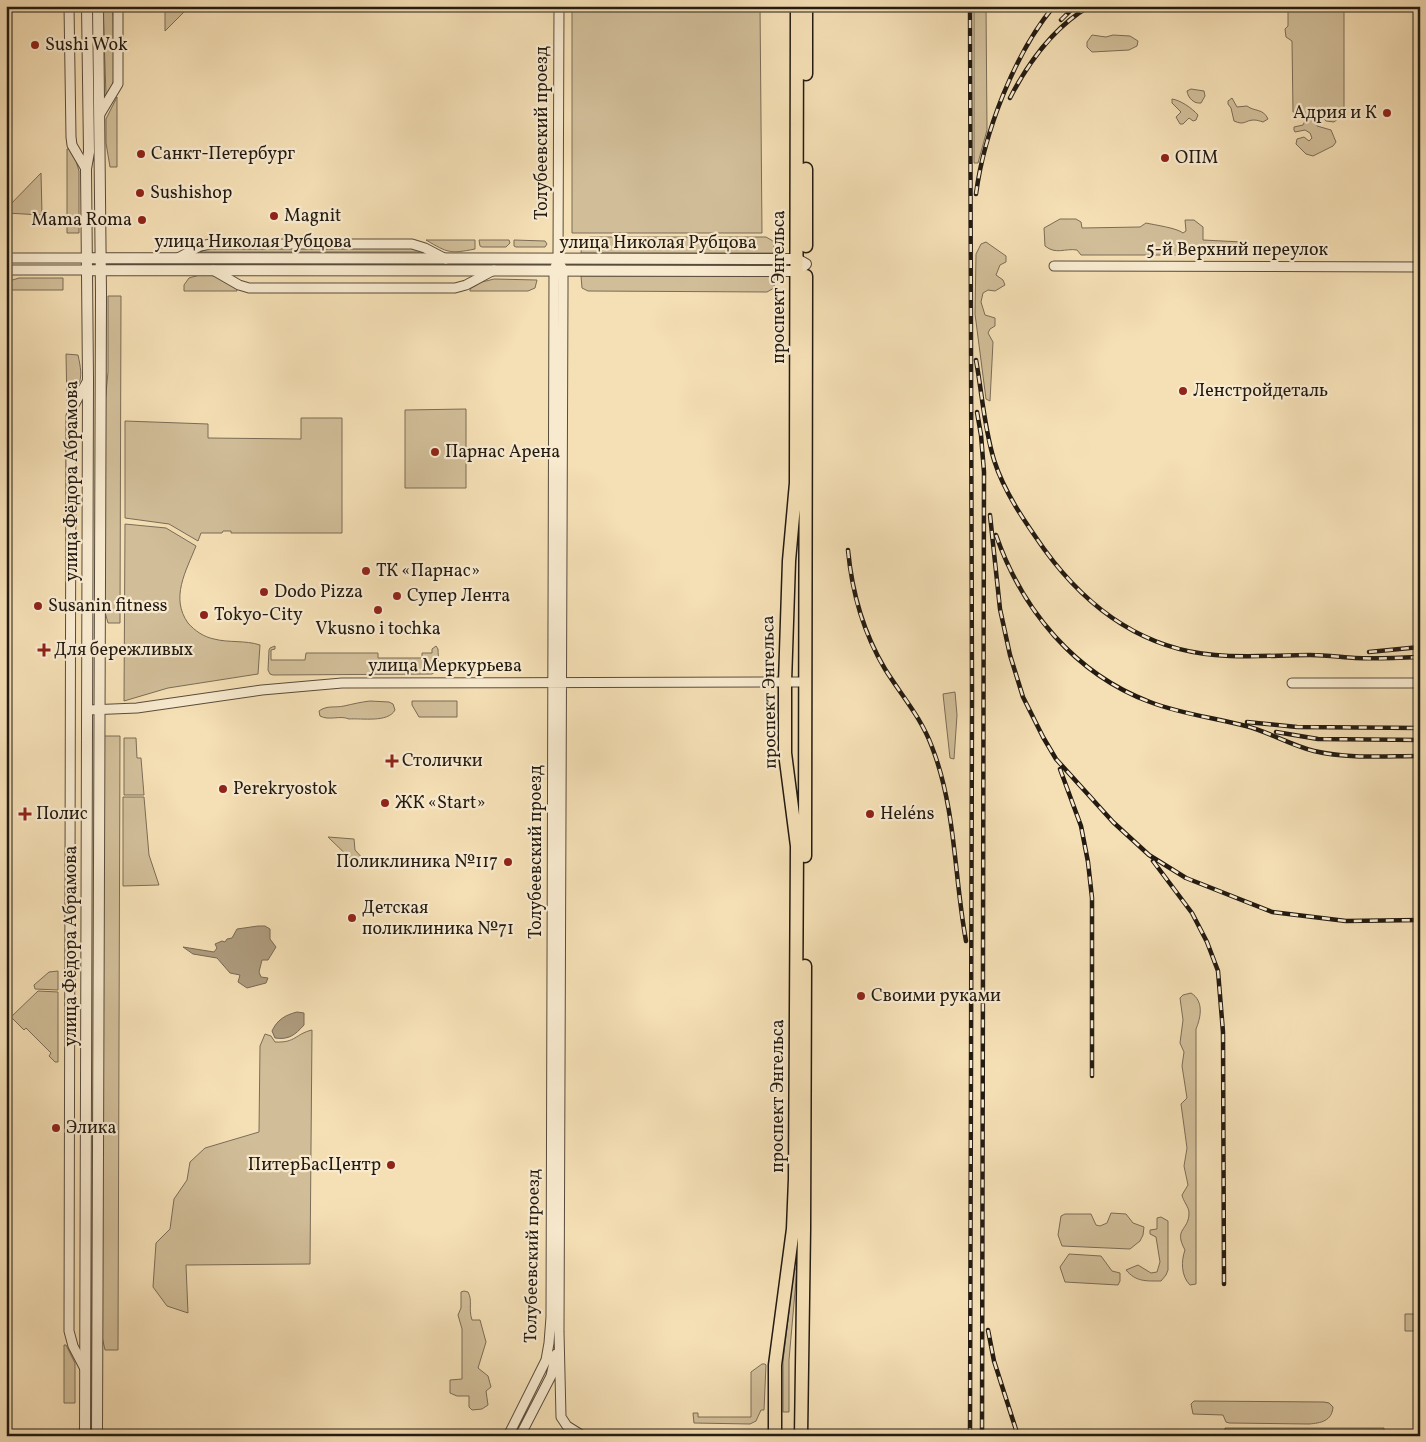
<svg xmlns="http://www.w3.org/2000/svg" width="1426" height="1442" viewBox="0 0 1426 1442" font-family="Vollkorn,serif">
<rect width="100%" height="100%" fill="#f5dfb5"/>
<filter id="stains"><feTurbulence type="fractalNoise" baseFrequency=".004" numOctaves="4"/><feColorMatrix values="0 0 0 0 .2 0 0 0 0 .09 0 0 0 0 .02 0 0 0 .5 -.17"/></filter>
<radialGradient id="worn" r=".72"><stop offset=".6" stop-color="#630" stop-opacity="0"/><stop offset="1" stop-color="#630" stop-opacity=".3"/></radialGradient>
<!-- green -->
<path fill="#d1be99" stroke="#7a6c56" d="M103 6H112L113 16 114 79 112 86 106 96Z
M165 6H190L165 31Z
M572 6H760L762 233H572Z
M974 6H986L987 130 978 163H974Z
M1288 6H1344V114L1334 122 1326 121 1321 115 1316 116 1317 126 1331 130 1336 142 1333 146 1313 156 1306 154 1296 144 1297 139 1304 137 1309 141 1312 138 1310 133 1305 130 1295 132 1294 130V127L1303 125 1305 121 1303 115 1293 112 1292 41 1286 37 1285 29 1288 26Z
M1092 35 1106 37 1113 35 1130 36 1138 41 1137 46 1129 50 1092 52 1087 47V42Z
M1191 89 1204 91 1205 96 1201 103C1194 104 1188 98 1187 91Z
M117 97V167H110L106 143V119Z
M1232 98 1237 107 1247 106C1255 112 1263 108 1268 119L1263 122C1260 121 1257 120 1254 120 1245 120 1245 126 1234 121L1231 108 1228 104V101Z
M1172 99C1180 100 1192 108 1198 115L1196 120 1193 121 1189 118 1183 124H1180L1176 117 1181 112 1172 103Z
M67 149H69L76 161 79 171V233H67Z
M41 173 42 215 6 213V209Z
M1060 219H1076L1081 222 1082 228 1140 227 1146 223C1155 225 1177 228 1183 233L1186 231 1185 220H1194L1203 227V240L1242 242 1246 246 1247 253 1244 256 1240 253 1236 256 1232 254V250H1226L1223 254 1219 253 1217 247H1212L1199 255H1081L1077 250C1065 248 1056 255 1045 246L1044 228Z
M590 237H766L773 241 775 253H581L582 241Z
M157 240 197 241 184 248H157Z
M426 240H475V249C450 254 448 253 426 240Z
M479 240H509L510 243 506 247H482L480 246Z
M514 240 545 241 547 244 545 247H516L514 246Z
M986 242 1006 256V262L1000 265 996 275 1003 280 1005 285 995 291 988 290 983 293 981 302 985 315 995 318V326L990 329 988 333 993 342 990 401 986 399 975 314 976 254 981 244Z
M210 248H414L424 252H200Z
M203 274 215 276 237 289V291H184V285L189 278Z
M581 276H775L774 288 767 292 588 291 582 288Z
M19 278H63V290H6V282Z
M494 279 537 280 535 288 528 291H470V289L482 282Z
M108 296H121L120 623H108L103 605 104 414 108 372Z
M66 354 78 355C84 382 80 383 67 406Z
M466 409V488H405V410Z
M301 418H342V533H231V531H223L222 533H201L198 541 169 524 125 518V421L208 424V438L301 439Z
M125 524 166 528 196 546C186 571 170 598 188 623 195 631 204 637 214 639 229 643 245 640 260 645L258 674 168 688 124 701Z
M275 646V649L271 650V660H305L306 653H378V658H422V653H432V649L436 646 438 649C438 658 441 670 432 674L273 675 270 674 268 670 269 650 270 648Z
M955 692 957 715 954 759 950 758 943 694Z
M370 701 389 702 393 704 395 710C388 723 362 718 349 719 340 715 329 721 320 716L319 711C327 705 335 708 344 706 353 704 361 702 370 701Z
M412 701H457V717H419L412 705Z
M103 736H120L118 1350H105L101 1332Z
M124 738H136L137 758H141L144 795H124Z
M123 797H144L149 855 159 885 123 886Z
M328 837 354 839 355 850 365 861 360 868Z
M58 971V990L35 989 34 985 49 972Z
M38 991 58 992V1062H55L49 1056 51 1053 26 1028 24 1030 11 1017Z
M1191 993C1204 1001 1201 1017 1196 1029V1284L1190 1285C1181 1276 1181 1261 1185 1250 1173 1228 1189 1231 1189 1213 1189 1207 1183 1201 1182 1195L1188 1185 1184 1166 1187 1148 1181 1104 1187 1098 1182 1066 1184 1052 1180 1043 1183 1020 1180 998 1183 995Z
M312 1030 310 1264 186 1265 188 1313 167 1306 153 1287 156 1243 170 1229 174 1199 187 1180 190 1162 205 1148 259 1132 260 1046 265 1034 271 1036 275 1042C296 1043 295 1034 312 1030Z
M1111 1213 1126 1214 1133 1223 1144 1227 1143 1235 1140 1241 1130 1249 1062 1246 1058 1235 1061 1216 1065 1214H1091L1096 1225 1100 1226 1107 1223Z
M1161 1217 1168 1221V1270L1166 1275 1161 1281C1146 1281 1136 1282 1126 1270L1138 1265 1151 1273 1157 1272 1160 1262 1156 1237 1150 1234V1230L1157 1229V1218Z
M1069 1254 1101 1256 1112 1271 1120 1273V1281L1118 1285 1065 1282 1060 1267Z
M794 1269H797L789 1360V1412H783V1361Z
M464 1291 468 1292C473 1301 468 1308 472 1320H480L486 1342 478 1368 488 1376 491 1387 486 1391 488 1405 482 1409 472 1410 469 1407V1396H457L450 1393V1380L462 1379V1329L458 1315 461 1308V1292Z
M1405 1314H1420V1331H1405Z
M64 1345H66L75 1363V1403H64Z
M762 1364H765L766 1365 764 1410H761L756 1421 750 1424 694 1423 693 1413H698V1417H751V1372Z
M1194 1401 1324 1402 1329 1403 1333 1407C1332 1421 1321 1423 1309 1424L1229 1423 1226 1422 1223 1415 1193 1414 1191 1404Z
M1225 1428H1384V1436H1225Z"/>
<!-- water -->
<path fill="#ae9c7e" stroke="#766853" d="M258 926H265L270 929V939L276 947 268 960H262L259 972 261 977 268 978 266 983 247 988 238 982 240 975 230 973 217 958 193 954 183 947 214 952 217 948 215 944 222 941 225 942 227 939 232 938 237 929Z
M297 1012 304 1013V1025C295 1035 289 1040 275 1038L272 1031C277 1020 285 1015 297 1012Z"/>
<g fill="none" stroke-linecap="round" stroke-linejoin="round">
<!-- minor casing -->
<g stroke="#584c3b" stroke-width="11">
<path id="minor" d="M69 6 71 137 72 145 86 169
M100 114 118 84V6
M6 258H86
M178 258 200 246 211 244H412L425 248 446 259
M560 264 563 270V289L559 1332 561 1417 567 1426 583 1436
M1054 266 1420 267
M6 270H86
M213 270 239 285 249 288H455L466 285 494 270
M1292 683H1420
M88 710 137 708 262 690 342 683 805 682
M85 1369 73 1346 69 1331 71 416 74 405 88 380
M508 1436 546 1360 549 1343 551 1317 554 270 558 259 559 6
M520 1436 551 1376 556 1354"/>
</g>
<!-- tertiary casing -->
<g stroke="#584c3b" stroke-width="12">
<path id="tertiary" d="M86 270 797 271 806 264 797 259 86 258
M85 1436 88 379 86 169 89 152 87 6
M97 1436 101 293 98 6"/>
</g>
<!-- primary casing -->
<g stroke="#231b12" stroke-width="15">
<path id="primary" d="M806 74V6
M806 246V169
M805 856 806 276
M775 1436V1365L793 1229 795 1179 797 846 785 753V682L789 561 796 483 797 6
M801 1436 804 1229 805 966"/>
</g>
<!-- minor -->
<use href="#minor" stroke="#f8eacf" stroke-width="9"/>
<!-- tertiary -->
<use href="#tertiary" stroke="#f8eacf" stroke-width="10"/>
<!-- primary -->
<use href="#primary" stroke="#f5dfb5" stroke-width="12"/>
<!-- rail casing -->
<g stroke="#231b12" stroke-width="4.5">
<path id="rail" d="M1061 20 1075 6
M1010 98C1028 63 1055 26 1090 6
M976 194C984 133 1014 54 1054 6
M976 360C982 393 984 427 994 460 1004 492 1025 522 1044 549 1086 607 1142 649 1215 655 1247 658 1278 655 1310 655 1325 655 1340 657 1355 658 1377 659 1398 658 1420 657
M977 412 981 435 984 472 982 1436
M990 515 1000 609 1010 655 1023 697 1043 737 1056 759 1113 822 1149 855 1186 878 1272 912 1346 921 1420 920
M996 535C1022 610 1075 674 1150 702 1181 714 1215 718 1246 726 1269 732 1290 745 1314 751 1348 759 1385 756 1420 756
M848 550C852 593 863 632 885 669 901 695 921 717 932 747 956 809 954 876 966 941
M1369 652 1420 647
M1247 722 1297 727 1420 728
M1276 732 1318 739 1420 740
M1060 769 1081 826 1088 862 1092 898V1076
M1153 861 1192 913 1207 942 1218 971 1223 1032 1224 1284
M988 1330 994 1361 1018 1436
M970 1436 972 696 970 6"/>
</g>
<!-- rail -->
<use href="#rail" stroke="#f8eacf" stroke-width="2.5" stroke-dasharray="8" stroke-linecap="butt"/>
</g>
<!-- markers -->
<g fill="#8f2418" stroke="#f8eacf" stroke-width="2">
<circle cx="35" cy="45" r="5"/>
<circle cx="1387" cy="113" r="5"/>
<circle cx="141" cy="154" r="5"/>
<circle cx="1165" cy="158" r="5"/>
<circle cx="140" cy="193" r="5"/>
<circle cx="274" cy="216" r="5"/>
<circle cx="142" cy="220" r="5"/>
<circle cx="1183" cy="391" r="5"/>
<circle cx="435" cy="452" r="5"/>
<circle cx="366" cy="571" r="5"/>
<circle cx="264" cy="592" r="5"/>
<circle cx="397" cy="596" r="5"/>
<circle cx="38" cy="606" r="5"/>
<circle cx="378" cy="610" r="5"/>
<circle cx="204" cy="615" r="5"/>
<path d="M41.5 642.5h5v5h5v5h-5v5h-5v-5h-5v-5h5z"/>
<path d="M389.5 753.5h5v5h5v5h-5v5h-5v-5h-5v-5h5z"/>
<circle cx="223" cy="789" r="5"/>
<circle cx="385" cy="803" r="5"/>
<path d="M22.5 806.5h5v5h5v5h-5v5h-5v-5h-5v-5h5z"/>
<circle cx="870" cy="814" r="5"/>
<circle cx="508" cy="862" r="5"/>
<circle cx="352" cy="918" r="5"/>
<circle cx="861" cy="996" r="5"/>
<circle cx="56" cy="1128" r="5"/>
<circle cx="391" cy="1165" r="5"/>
</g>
<g text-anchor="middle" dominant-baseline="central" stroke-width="4.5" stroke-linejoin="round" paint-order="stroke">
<!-- poi labels -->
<g font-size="18" fill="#231b12" stroke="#f8eacf" text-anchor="start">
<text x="45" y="45">Sushi Wok</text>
<text x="1377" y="113" text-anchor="end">Адрия и К</text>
<text x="151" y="154">Санкт-Петербург</text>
<text x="1175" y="158">ОПМ</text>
<text x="150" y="193">Sushishop</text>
<text x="284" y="216">Magnit</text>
<text x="132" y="220" text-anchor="end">Mama Roma</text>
<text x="1193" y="391">Ленстройдеталь</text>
<text x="445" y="452">Парнас Арена</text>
<text x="376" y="571">ТК «Парнас»</text>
<text x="274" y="592">Dodo Pizza</text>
<text x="407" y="596">Супер Лента</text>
<text x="48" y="606">Susanin fitness</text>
<text x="214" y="615">Tokyo-City</text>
<text x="378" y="629" text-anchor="middle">Vkusno i tochka</text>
<text x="54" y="650">Для бережливых</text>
<text x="402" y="761">Столички</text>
<text x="233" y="789">Perekryostok</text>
<text x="395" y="803">ЖК «Start»</text>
<text x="36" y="814">Полис</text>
<text x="880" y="814">Heléns</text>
<text x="498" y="862" text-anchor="end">Поликлиника №117</text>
<text x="362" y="908">Детская<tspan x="362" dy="21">поликлиника №71</tspan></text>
<text x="871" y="996">Своими руками</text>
<text x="66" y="1128">Элика</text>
<text x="381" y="1165" text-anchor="end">ПитерБасЦентр</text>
</g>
<!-- street labels -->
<g font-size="18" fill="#231b12" stroke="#f8eacf">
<text transform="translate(542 133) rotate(-90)">Толубеевский проезд</text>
<text x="253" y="242">улица Николая Рубцова</text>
<text x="658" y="243">улица Николая Рубцова</text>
<text x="1237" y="250">5-й Верхний переулок</text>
<text transform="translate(779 287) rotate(-90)">проспект Энгельса</text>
<text transform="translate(72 481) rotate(-90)">улица Фёдора Абрамова</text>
<text x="445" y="666">улица Меркурьева</text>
<text transform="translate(770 692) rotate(-91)">проспект Энгельса</text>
<text transform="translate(536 852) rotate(-90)">Толубеевский проезд</text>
<text transform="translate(71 946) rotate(-90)">улица Фёдора Абрамова</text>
<text transform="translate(778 1096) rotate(-90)">проспект Энгельса</text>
<text transform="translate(533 1256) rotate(-89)">Толубеевский проезд</text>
</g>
</g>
<!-- margin -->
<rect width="1426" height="1442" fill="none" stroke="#f5dfb5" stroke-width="25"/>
<rect x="8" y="8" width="1411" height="1427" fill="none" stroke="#231b12" stroke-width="2.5"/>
<rect x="12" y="12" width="1401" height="1417" fill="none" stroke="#231b12"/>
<rect width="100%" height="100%" filter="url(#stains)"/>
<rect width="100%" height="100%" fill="url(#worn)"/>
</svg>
